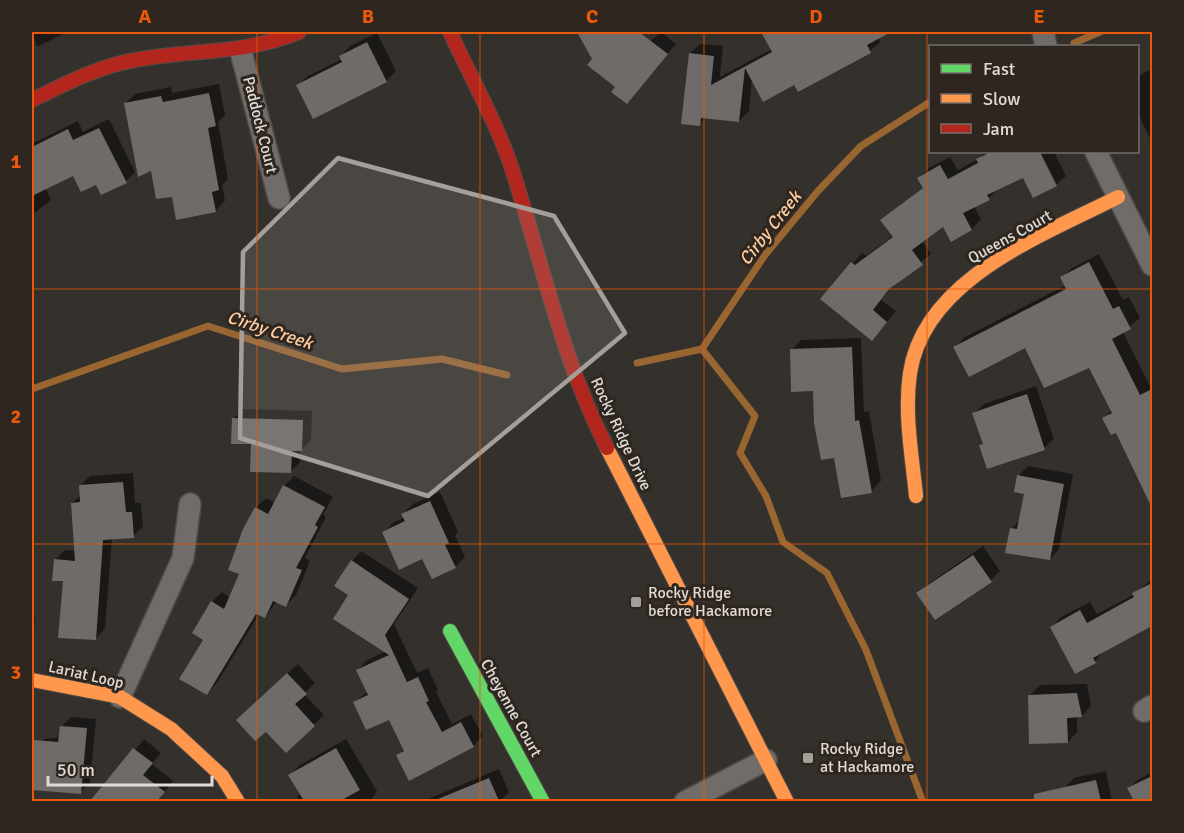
<svg xmlns="http://www.w3.org/2000/svg" width="1184" height="833" viewBox="0 0 1184 833" font-family="Signika,sans-serif">
<rect width="100%" height="100%" fill="#34302c"/>
<!-- shadow -->
<path fill="#0007" d="M32 32H67L37 47Z
M579 32H634L643 48 661 32 676 44 627 102 594 60Z
M765 32H888L878 37 880 42 870 51 795 83 752 78 749 111 739 121 706 117 699 124 690 53 700 44 723 46 720 77 772 49 763 33Z
M377 33 396 71 386 81 298 85 308 76 342 59 341 56 350 46Z
M1152 69V143L1138 113V76Z
M219 84 225 115 218 122 228 179 222 185 225 201 215 211 174 195 152 168 125 104 135 94 171 87 172 93Z
M109 119 135 172 126 181 97 183 74 174 45 188 51 200 32 215V144L78 121 83 132Z
M985 152H1054L1066 176 1056 185 1023 176 999 188 989 198 974 206 981 219 972 229 952 240 944 225 922 241 931 254 893 285 881 300 896 311 881 329 822 299 862 253 866 256 893 236 882 220 924 187 919 178 929 168 950 157 958 170 978 159Z
M1099 254 1123 300 1129 297 1140 318 1123 332 1150 386 1152 385V498L1117 431 1104 418 1112 410 1090 366 1026 346 955 347 965 337 1066 285 1062 278 1072 268Z
M861 338 864 412 869 411 881 481 871 491 835 456 814 389 791 350 801 340Z
M1036 386 1054 439 1044 448 981 445 984 442 974 413 984 404Z
M243 409 312 411 311 440 301 450 300 462 290 472 253 443 234 418Z
M1028 466 1073 474 1059 549 1050 559 1011 529 1021 519 1026 492 1018 476Z
M133 473 135 503H141L143 527 133 536 112 538 105 629 95 639 55 560 65 550 76 551 72 503 81 495 80 486 90 476Z
M294 476 333 497 323 515 326 517 305 558 310 561 296 595 286 605 277 601 265 617 259 614 217 683 207 693 205 639 212 602 222 592 231 598 241 574 230 569 256 507 266 498 276 503 284 486Z
M440 492 458 532 455 535 465 557 455 567 423 557 384 532 394 522 405 517 403 514 413 504Z
M983 546 1000 571 991 580 918 593 928 584Z
M361 551 418 588 394 624 417 673 428 668 438 690 436 692 452 724 471 714 483 736 473 746 398 755 405 748 389 718 355 702 368 691 358 670 367 660 387 651 350 595 352 561Z
M1152 579V629L1151 625 1104 650 1095 662 1052 627 1061 617 1090 602 1097 614 1133 595Z
M32 600 35 624 32 628Z
M298 664 315 683 304 694 324 715 286 751 248 710Z
M1087 684 1091 706 1082 716H1077V732L1068 742 1030 695 1040 685Z
M71 717 96 719 90 783 80 792 32 788 34 748 44 739 56 738 61 734V727Z
M144 739 161 753 152 764 173 781 157 802H105L97 795Z
M346 739 377 791 370 802H300L297 797 301 794 290 775 300 765Z
M499 769 509 792 499 802H421Z
M1106 771 1112 802H1067L1064 788 1074 778Z
M1152 772V802H1136L1129 788 1139 779Z"/>
<g fill="none" stroke-linecap="round" stroke-linejoin="round">
<!-- stream -->
<path stroke="#996531" stroke-width="7" d="M1074 43 1100 32
M702 349 755 416 740 453 766 496 783 542 827 573 866 650 923 802
M637 363 702 349 765 255 818 191 861 146 930 102
M32 389 208 326 342 369 442 359 507 375"/>
</g>
<!-- building -->
<path fill="#6f6b68" d="M577 32H639L668 54 627 104 611 92 615 87 587 65 592 59Z
M761 32H891L867 45 871 53 798 92 794 85 763 102 745 68 739 122 701 118 700 126 681 124 689 53 714 56 711 85 772 52Z
M367 42 387 82 313 119 296 85 342 62 339 56Z
M209 93 216 126 208 128 219 190 212 192 216 212 176 220 172 197 156 199 151 171 138 177 124 103 161 96 163 102Z
M99 128 127 183 101 195 96 185 81 192 73 176 32 196V147L68 129 73 140Z
M991 152H1040L1057 186 1033 198 1023 178 987 195 990 200 963 213 972 230 951 242 943 227 912 250 923 265 889 289 873 310 887 322 872 341 820 299 851 262 855 265 893 237 880 220 923 188 917 178 940 165 948 179 978 163 976 159Z
M1089 262 1113 309 1119 306 1131 329 1112 339 1140 395 1152 389V508L1116 433 1111 435 1102 418 1112 413 1089 368 1044 388 1025 348 969 377 953 347 1066 289 1060 277Z
M852 347 855 421 859 420 872 493 841 498 834 458 821 460 814 423 813 391 791 392 790 349Z
M1027 394 1045 450 987 469 979 445 983 444 972 413Z
M232 418 303 420 302 451H292L291 473 250 472 251 444H231Z
M1017 475 1064 484 1050 560 1005 553 1010 528 1017 529 1024 494 1014 492Z
M123 482 126 512H132L134 538 103 540 96 640 58 638 63 581H52L54 559 75 561 71 503 80 502 79 485Z
M283 485 325 507 315 525 318 527 296 568 302 570 286 607 273 601 265 618 256 614 207 695 179 679 203 640 192 633 211 601 224 609 239 574 228 570 243 529 255 507 268 514Z
M430 501 449 543 445 545 456 568 432 579 422 559 399 570 382 532 405 521 401 514Z
M973 555 992 582 935 620 916 593Z
M351 560 409 599 385 635 407 682 418 677 429 701 426 702 442 732 461 722 474 747 409 781 396 755 404 751 389 720 366 730 353 702 368 695 356 670 389 655 333 619 348 595 334 586Z
M1152 583V632L1150 627 1093 658 1096 663 1075 674 1050 627 1080 610 1087 623 1134 597 1132 593Z
M287 673 307 694 295 704 315 726 286 753 266 732 255 741 236 720Z
M1077 693 1082 717 1067 718 1068 743 1029 744 1028 695Z
M60 726 87 728 81 794 32 790 34 740 58 742Z
M133 748 153 763 143 775 165 792 157 801H90Z
M336 748 360 790 340 801H304L288 775Z
M1152 776V801H1134L1127 788Z
M489 778 499 801H433Z
M1096 780 1101 801H1034V794Z"/>
<g fill="none" stroke-linecap="round" stroke-linejoin="round">
<!-- street casing -->
<g stroke="#4f4b48" stroke-width="24">
<path id="street" d="M1043 32 1046 46
M241 52 279 198
M1096 152 1152 265
M120 697 183 558 190 504
M1144 711 1152 706
M685 802 766 760"/>
</g>
<!-- fast casing -->
<g stroke="#4f4b48" stroke-width="16">
<path id="fast" d="M450 631 543 802"/>
</g>
<!-- slow casing -->
<g stroke="#4f4b48" stroke-width="16">
<path id="slow" d="M607 448 787 802
M916 496C912 455 904 414 910 373 924 279 1043 235 1118 197
M32 680 120 697 171 729 222 776 238 802"/>
</g>
<!-- jam casing -->
<g stroke="#4f4b48" stroke-width="16">
<path id="jam" d="M450 32C470 76 497 123 512 169 542 262 562 360 607 448
M32 100C65 84 99 66 135 60 193 49 243 55 299 32"/>
</g>
<!-- street -->
<use href="#street" stroke="#706c69" stroke-width="21"/>
<!-- fast -->
<use href="#fast" stroke="#63d668" stroke-width="14"/>
<!-- slow -->
<use href="#slow" stroke="#ff974d" stroke-width="14"/>
<!-- jam -->
<use href="#jam" stroke="#b3261e" stroke-width="14"/>
</g>
<!-- marked area -->
<path fill="#a49f9a" fill-opacity="0.2" stroke="#a49f9a" stroke-width="4.5" stroke-linejoin="round" d="M338 158 554 216 625 333 428 496 240 438 243 252Z"/>
<!-- grid -->
<path fill="none" stroke="#e8590c" stroke-width="1.5" stroke-opacity="0.55" d="M257 32V802M480 32V802M704 32V802M927 32V802M32 289H1152M32 544H1152"/>
<!-- markers -->
<g fill="#a49f9a" stroke="#2e261f" stroke-width="2">
<rect x="630" y="596" width="12" height="12" rx="3"/>
<rect x="802" y="752" width="12" height="12" rx="3"/>
</g>
<g text-anchor="middle" dominant-baseline="central" stroke-width="6" stroke-linejoin="round" paint-order="stroke">
<!-- street labels -->
<g font-size="16" fill="#e0dbd6" stroke="#2e261f">
<text transform="translate(260 125) rotate(76)">Paddock Court</text>
<text transform="translate(1010 237) rotate(-29)">Queens Court</text>
<text transform="translate(621 434) rotate(65)">Rocky Ridge Drive</text>
<text transform="translate(86 675) rotate(13)">Lariat Loop</text>
<text transform="translate(511 708) rotate(61)">Cheyenne Court</text>
</g>
<!-- poi labels -->
<g font-size="16" fill="#e0dbd6" stroke="#2e261f" text-anchor="start">
<text x="648" y="593">Rocky Ridge<tspan x="648" dy="18">before Hackamore</tspan></text>
<text x="820" y="749">Rocky Ridge<tspan x="820" dy="18">at Hackamore</tspan></text>
</g>
<!-- water labels -->
<g font-size="18" font-style="italic" fill="#fdcca0" stroke="#2e261f">
<text transform="translate(770 228) rotate(-52)">Cirby Creek</text>
<text transform="translate(270 330) rotate(18)">Cirby Creek</text>
</g>
</g>
<!-- border -->
<rect width="1184" height="833" fill="none" stroke="#2e261f" stroke-width="66"/>
<!-- legend -->
<rect x="929" y="45" width="210" height="108" fill="#2e261f" stroke="#756e68" stroke-width="1.5"/>
<rect x="941" y="64" width="30" height="9" fill="#63d668" stroke="#756e68" stroke-width="1.5"/>
<text x="983" y="75" font-size="18" fill="#e0dbd6">Fast</text>
<rect x="941" y="94" width="30" height="9" fill="#ff974d" stroke="#756e68" stroke-width="1.5"/>
<text x="983" y="105" font-size="18" fill="#e0dbd6">Slow</text>
<rect x="941" y="124" width="30" height="9" fill="#b3261e" stroke="#756e68" stroke-width="1.5"/>
<text x="983" y="135" font-size="18" fill="#e0dbd6">Jam</text>
<!-- scale -->
<path d="M48 776v9h164v-9" fill="none" stroke="#e0dbd6" stroke-width="3"/>
<text x="57" y="776" font-size="18" fill="#e0dbd6" stroke="#2e261f" stroke-width="4.5" paint-order="stroke">50 m</text>
<rect x="33" y="33" width="1118" height="767" fill="none" stroke="#e8590c" stroke-width="2"/>
<g font-size="20" text-anchor="middle" font-weight="bold" fill="#e8590c">
<text x="145" y="23">A</text>
<text x="368" y="23">B</text>
<text x="592" y="23">C</text>
<text x="816" y="23">D</text>
<text x="1039" y="23">E</text>
<text x="16" y="168">1</text>
<text x="16" y="423">2</text>
<text x="16" y="679">3</text>
</g>
</svg>
